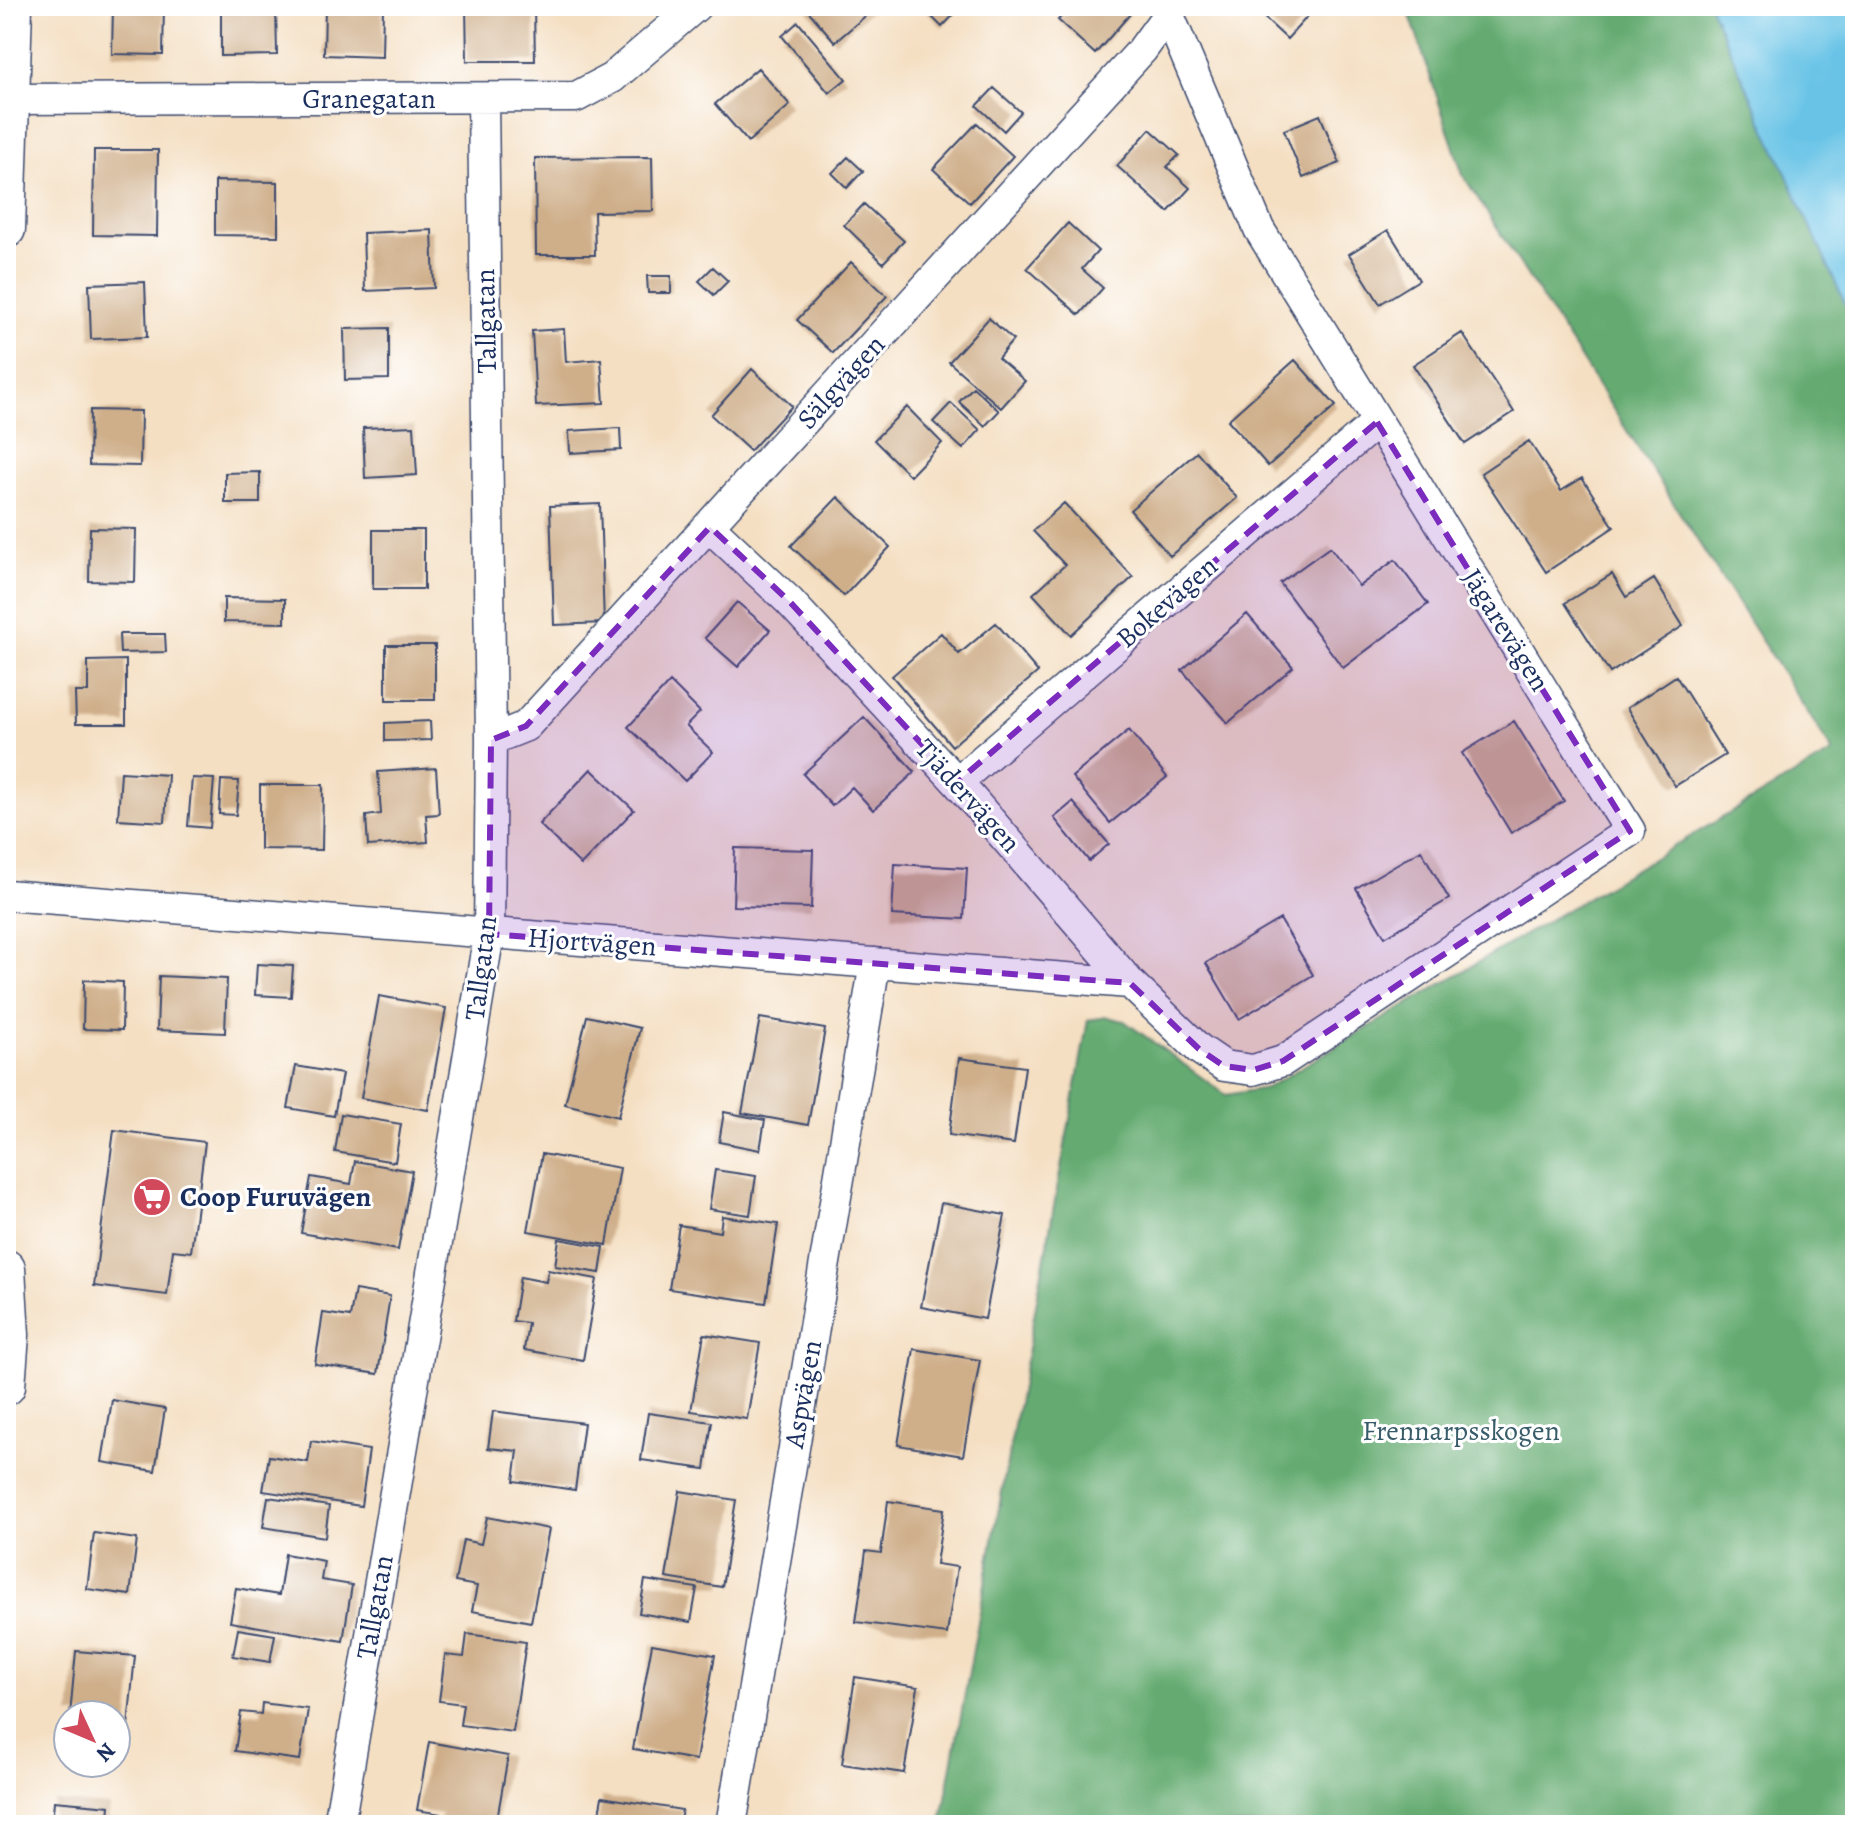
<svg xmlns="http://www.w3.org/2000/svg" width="1861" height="1831" viewBox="0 0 1861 1831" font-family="Alegreya,serif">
<rect width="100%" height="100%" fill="#fff"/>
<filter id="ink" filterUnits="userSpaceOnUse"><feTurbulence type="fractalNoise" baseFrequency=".0125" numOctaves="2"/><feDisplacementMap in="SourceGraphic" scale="16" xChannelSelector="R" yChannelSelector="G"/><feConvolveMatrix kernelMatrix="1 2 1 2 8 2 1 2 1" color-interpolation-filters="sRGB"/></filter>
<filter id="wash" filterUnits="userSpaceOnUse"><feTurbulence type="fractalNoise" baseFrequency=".006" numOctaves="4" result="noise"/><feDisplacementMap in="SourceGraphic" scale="32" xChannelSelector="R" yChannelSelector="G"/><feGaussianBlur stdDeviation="1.8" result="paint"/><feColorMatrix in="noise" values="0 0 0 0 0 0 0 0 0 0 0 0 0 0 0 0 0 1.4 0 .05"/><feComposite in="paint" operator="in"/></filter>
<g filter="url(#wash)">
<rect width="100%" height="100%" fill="#f4dfc2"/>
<!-- forest -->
<path fill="#65ab71" stroke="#406d68" stroke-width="2" d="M1407 6H1710L1855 324V1825H941L1088 1020 1107 1017 1124 1021 1226 1095 1266 1088 1833 752 1463 175Z"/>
<!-- water -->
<path fill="#68c3e6" stroke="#4279a2" stroke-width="2" d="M1710 6H1855V324L1852 319Z"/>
<g id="blocks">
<!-- building -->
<path fill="#cfaf8a" d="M113 6H164L163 55 112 54Z
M221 6H276L277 55 221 56Z
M325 6H383L382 57 324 55Z
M466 6H534L535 61H467Z
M804 6H877L835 42Z
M933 6H962L942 27 927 12Z
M1071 6H1123L1131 13 1095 54 1058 20Z
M1263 6H1317L1287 39 1258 12Z
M798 22 846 79 829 93 782 36Z
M758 68 790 105 748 142 715 104Z
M994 88 1021 112 1004 131 977 106Z
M1320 115 1340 163 1303 178 1284 130Z
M977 123 1013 156 970 203 933 169Z
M1150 129 1179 155 1167 167 1190 188 1168 212 1117 166Z
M94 150H158L157 236 93 235Z
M652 157 653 211 594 212 595 255H536L535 158Z
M848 157 863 171 847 188 832 173Z
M215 181 278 182V236L215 235Z
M864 204 904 241 883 263 844 225Z
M1068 223 1098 251 1082 269 1103 288 1079 315 1027 268Z
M432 230 434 288 365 291 363 233Z
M1388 230 1419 280 1380 304 1349 254Z
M851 262 887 296 833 353 797 320Z
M713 267 728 281 714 295 699 281Z
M647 276H671V293H648Z
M145 282 147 337 91 339 89 284Z
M989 318 1013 340 998 358 1025 381 1001 408 949 362Z
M389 328V379L345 380 344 329Z
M564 329 566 362 601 359 604 403 536 406 532 331Z
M1462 333 1514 412 1465 444 1413 365Z
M1295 360 1336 406 1268 466 1228 420Z
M752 369 792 406 750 451 711 415Z
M973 387 999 411 985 426 959 402Z
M951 403 980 430 963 449 933 422Z
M907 407 942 443 910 476 874 440Z
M90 410 141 411 140 466 89 465Z
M414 426 417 475 365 478 363 428Z
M620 428 621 450 570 453 569 431Z
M1529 441 1561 491 1582 478 1614 527 1546 572 1481 473Z
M1197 452 1237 498 1170 556 1130 510Z
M260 472V503H225V473Z
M838 497 890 547 844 596 791 546Z
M1064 503 1133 577 1071 635 1033 594 1065 565 1033 531Z
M600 504 604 623 554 625 550 506Z
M90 528 136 529 135 582 89 581Z
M373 530H424V589H373Z
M1330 547 1359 586 1395 560 1428 604 1343 668 1280 583Z
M1612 574 1626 597 1654 579 1683 626 1610 673 1565 603Z
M224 598 285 599V623L224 622Z
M737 602 770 630 738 667 705 638Z
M1247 614 1293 667 1228 723 1182 670Z
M996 623 1038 672 952 746 892 676 941 633 959 654Z
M119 634H165L166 652 120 653Z
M386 645H435V700H386Z
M126 660V724H76L75 692H88V661Z
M1676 676 1725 755 1675 786 1627 708Z
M670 682 700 712 686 726 713 752 685 781 628 727Z
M864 717 915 772 873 810 852 787 832 806 803 774Z
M430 721 431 740 385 741V723Z
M1514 721 1564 801 1511 833 1462 753Z
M1129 730 1167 777 1110 823 1072 777Z
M436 768 439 814 426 815 428 842 368 846 366 816 381 814 378 772Z
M591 769 634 810 581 865 539 824Z
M121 772 168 775 165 822 118 819Z
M192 778 214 779 210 828 188 826Z
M221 780 239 781 236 815 219 814Z
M260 785H323L322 850 260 849Z
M1073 802 1109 844 1089 861 1054 818Z
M735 848 813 850 811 908 733 906Z
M1421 850 1449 899 1385 937 1356 888Z
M895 864 967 868 964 919 892 915Z
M1280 919 1313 975 1239 1019 1206 963Z
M257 964 293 966 291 997 255 995Z
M159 976 227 979 225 1033 157 1030Z
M84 980 123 982 122 1030 83 1029Z
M379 996 446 1008 428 1110 361 1098Z
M587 1016 640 1028 618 1117 565 1104Z
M760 1018 825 1029 808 1125 742 1113Z
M959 1058 1025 1067 1014 1144 949 1135Z
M296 1066 342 1074 334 1116 288 1108Z
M724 1112 765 1120 760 1150 719 1142Z
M341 1114 401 1124 395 1162 335 1152Z
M114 1130 205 1142 191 1252 173 1250 167 1295 94 1286Z
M542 1154 620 1168 607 1245 528 1231Z
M355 1161 412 1171 398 1250 301 1233 311 1177 351 1184Z
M715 1170 756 1176 750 1215 709 1209Z
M941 1203 1005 1215 985 1319 921 1307Z
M722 1216 778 1224 766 1303 669 1289 679 1225 720 1232Z
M559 1239 604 1247 600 1273 555 1266Z
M548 1270 597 1279 583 1360 524 1350 528 1323 513 1321 520 1277 546 1282Z
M355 1290 390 1296 378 1374 315 1364 323 1313 350 1317Z
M704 1334 760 1343 747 1419 691 1411Z
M914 1349 980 1360 963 1456 898 1445Z
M112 1400 165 1409 155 1471 102 1462Z
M493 1411 584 1423 575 1490 514 1481 518 1451 488 1448Z
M648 1413 712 1422 705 1469 641 1460Z
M311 1441 369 1450 361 1506 263 1491 269 1456 308 1462Z
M680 1491 736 1500 722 1587 666 1578Z
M268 1497 329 1506 325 1537 263 1527Z
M888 1501 944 1509 936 1564 957 1567 947 1634 856 1622 866 1551 881 1553Z
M487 1517 549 1529 531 1622 472 1611 477 1586 455 1582 463 1540 481 1544Z
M94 1533 137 1539 130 1595 87 1589Z
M285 1554 324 1561 321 1580 352 1585 343 1641 230 1622 236 1588 279 1595Z
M645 1580 697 1588 691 1622 639 1613Z
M238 1629 275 1635 270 1662 233 1656Z
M467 1634 526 1642 513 1732 460 1725 463 1704 439 1701 445 1655 464 1657Z
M652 1644 715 1655 696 1760 633 1749Z
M76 1651 135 1656 127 1736 116 1735V1715H70Z
M855 1677 918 1687 904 1773 842 1764Z
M262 1703 308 1709 300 1760 235 1751 241 1712 261 1714Z
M429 1742 508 1756 496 1825H439L441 1814 417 1810Z
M602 1797 682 1810 679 1825H597Z
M54 1801 110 1806 108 1825H52Z"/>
</g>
</g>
<g filter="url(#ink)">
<use href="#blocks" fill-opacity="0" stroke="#3c496d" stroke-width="2"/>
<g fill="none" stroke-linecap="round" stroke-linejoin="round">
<!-- minor casing -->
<g stroke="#3c496d" stroke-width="33">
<path id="minor" d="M11 99 576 97 612 78 696 6
M710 527 789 601 957 782 1130 983 1199 1049 1224 1066 1253 1070 1283 1061 1630 831 1259 229 1165 6
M491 740 526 726 1142 50 1174 6
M957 782 1377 422
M6 895 1130 983
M339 1825 489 934 491 740 483 100
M731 1825 875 963"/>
</g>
<!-- tertiary casing -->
<g stroke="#3c496d" stroke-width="41">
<path id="tertiary" d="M6 229 13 6
M6 1269 10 1335 6 1386"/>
</g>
<!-- minor -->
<use href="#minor" stroke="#fff" stroke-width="30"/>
<!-- tertiary -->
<use href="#tertiary" stroke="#fff" stroke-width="38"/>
</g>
</g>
<!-- marked area -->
<path fill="#7b2cbf" fill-opacity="0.2" stroke="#7b2cbf" stroke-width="6" stroke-dasharray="16 10" stroke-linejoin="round" d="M1377 422 1630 831 1283 1061 1253 1070 1224 1066 1199 1049 1130 983 489 934 491 740 526 726 710 527 789 601 957 782Z"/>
<!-- icons -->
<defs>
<g id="supermarket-disc" transform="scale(2)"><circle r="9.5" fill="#d1495b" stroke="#fff"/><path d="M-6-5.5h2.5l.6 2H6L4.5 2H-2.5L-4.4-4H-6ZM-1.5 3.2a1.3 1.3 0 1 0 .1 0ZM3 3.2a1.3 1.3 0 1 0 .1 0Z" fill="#fff"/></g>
</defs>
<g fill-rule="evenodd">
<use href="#supermarket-disc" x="152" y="1197"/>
</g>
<g text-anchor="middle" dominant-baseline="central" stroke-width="6" stroke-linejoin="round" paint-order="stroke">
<!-- street labels -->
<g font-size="28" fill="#1b2f5e" stroke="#fff">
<text x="369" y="99">Granegatan</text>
<text transform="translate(486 321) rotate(-91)">Tallgatan</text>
<text transform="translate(841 382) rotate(-48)">Sälgvägen</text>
<text transform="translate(1167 602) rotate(-41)">Bokevägen</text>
<text transform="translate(1506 630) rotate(58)">Jägarevägen</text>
<text transform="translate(968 796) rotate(48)">Tjädervägen</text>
<text transform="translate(592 942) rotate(4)">Hjortvägen</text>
<text transform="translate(481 968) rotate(-83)">Tallgatan</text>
<text transform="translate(803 1394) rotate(-80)">Aspvägen</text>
<text transform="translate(375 1607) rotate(-80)">Tallgatan</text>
</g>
<!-- poi labels -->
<g font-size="28" font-weight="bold" fill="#1b2f5e" stroke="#fff" text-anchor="start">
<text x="180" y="1197">Coop Furuvägen</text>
</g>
<!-- park labels -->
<g font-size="28" fill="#385c69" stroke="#fff">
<text x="1461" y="1431">Frennarpsskogen</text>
</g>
</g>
<!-- margin -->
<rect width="1861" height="1831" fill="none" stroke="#fff" stroke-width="32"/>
<!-- north arrow -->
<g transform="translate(92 1739) rotate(134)"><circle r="38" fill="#ffffff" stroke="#a4acbf" stroke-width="2"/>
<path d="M0-6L14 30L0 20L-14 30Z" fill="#d1495b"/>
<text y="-12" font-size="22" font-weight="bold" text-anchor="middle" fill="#1b2f5e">N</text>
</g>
</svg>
